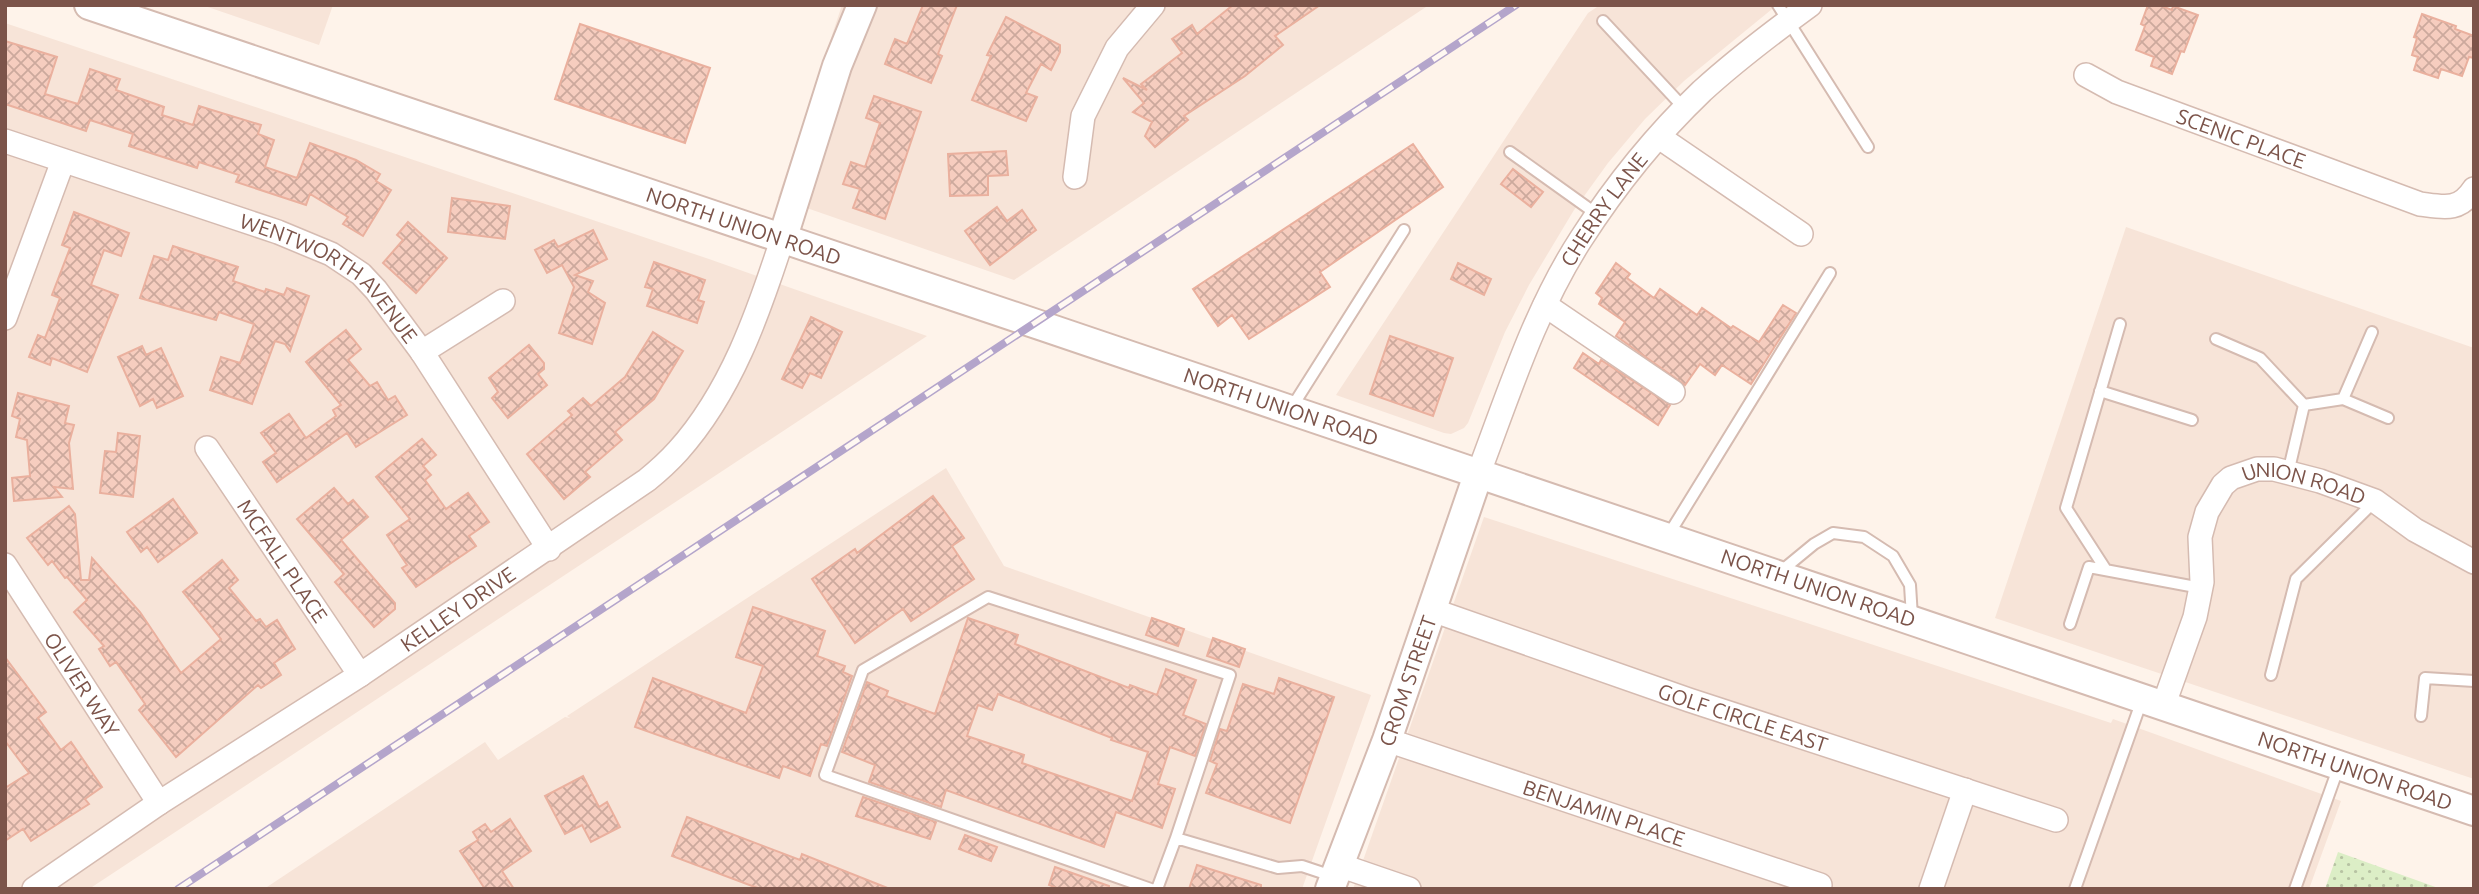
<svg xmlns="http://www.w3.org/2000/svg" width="2479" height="894" viewBox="0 0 2479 894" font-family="Ubuntu,sans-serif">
<defs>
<pattern id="park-dots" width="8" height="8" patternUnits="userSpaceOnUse" patternTransform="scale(1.75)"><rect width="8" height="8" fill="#dceec6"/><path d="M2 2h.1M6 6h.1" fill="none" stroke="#b7c3a3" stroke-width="1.8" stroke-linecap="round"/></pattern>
<pattern id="building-cross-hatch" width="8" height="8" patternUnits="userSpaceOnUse" patternTransform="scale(1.75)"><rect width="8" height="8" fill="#f6cdbf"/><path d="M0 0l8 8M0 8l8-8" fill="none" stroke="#cca99d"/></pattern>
</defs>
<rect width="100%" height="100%" fill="#fef3ea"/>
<!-- residential -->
<path fill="#f7e4d8" d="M202 5H333L319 45Z
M842 5H1429L1014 280 778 198Z
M1600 5H1777L1684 81 1645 119 1608 163 1574 210 1529 285 1505 332 1468 423 1464 428 1451 434 1444 433 1336 395 1588 13Z
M5 23 709 259 927 336 89 889H5Z
M2126 227 2474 348V779L1995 618Z
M946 468 1004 566 1371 695 1302 889H264L485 742 498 760 565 717 570 718 567 716Z
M1484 517 2111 723 2113 719 2341 801 2309 889H1353Z"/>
<!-- park -->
<path fill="url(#park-dots)" d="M2338 852 2441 889H2325Z"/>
<!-- building -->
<path fill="url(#building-cross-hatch)" stroke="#eab09e" stroke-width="2" fill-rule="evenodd" d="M923 5H957L938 54 942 56 931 83 885 64 895 39 907 44Z
M1233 5H1320L1275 36 1283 45 1245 76 1184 116 1188 120 1155 147 1145 136 1152 122 1133 112 1144 103 1123 78 1147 90 1141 84 1182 53 1172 39 1192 25 1197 34Z
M2148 5H2159L2172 10 2173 6 2198 15 2184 52 2181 51 2172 74 2151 66 2154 57 2136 50 2145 26 2141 24Z
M2422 14 2456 26 2455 29 2474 36V58L2469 57 2462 76 2441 69 2438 78 2414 70 2418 57 2412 55 2417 38 2414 37Z
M1006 17 1060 45V52L1051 70 1041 64 1026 93 1037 97 1026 121 972 100 991 56 987 55Z
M580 24 710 68 685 143 555 99Z
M5 41 57 57 45 94 78 104 90 69 120 79 116 90 164 107 162 115 193 125 199 106 261 125 258 134 274 140 265 167 297 178 310 143 356 160 380 174 376 181 391 190 363 236 343 224 348 217 310 194 306 205 236 182 239 175 199 162 197 168 129 146 133 134 90 120 86 131 5 104Z
M874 96 921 112 885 219 853 208 860 189 843 184 851 162 865 167 880 123 866 118Z
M1413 144 1443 187 1320 272 1330 287 1249 339 1232 315 1218 326 1193 289Z
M1006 151 1008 175 988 176V195L950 196 948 154Z
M1513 169 1543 192 1531 207 1501 184Z
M452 198 510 206 505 239 448 232Z
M997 207 1007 221 1022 210 1036 230 990 265 965 231Z
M74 212 129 233 121 256 104 250 91 285 118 295 87 372 52 358 50 365 29 357 38 335 45 338 60 298 52 295 70 248 62 245Z
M408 222 447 258 416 293 383 263 403 240 397 235Z
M593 230 607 259 575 275 593 281 588 292 605 303 592 344 559 333 574 287 562 265 547 273 535 250 554 240 558 247Z
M173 246 238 267 233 281 265 292 266 289 284 295 287 288 309 296 290 351 285 344 275 341 252 404 210 390 221 357 240 363 254 324 219 312 216 320 140 298 154 256 168 260Z
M654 262 705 280 698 300 704 302 697 323 647 306 653 289 645 287Z
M1458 263 1491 279 1484 295 1451 279Z
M1616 263 1630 274 1627 278 1654 298 1660 289 1697 315 1702 308 1731 328 1733 326 1759 342 1783 305 1796 313 1751 384 1722 365 1715 375 1700 364 1685 385 1616 336 1625 322 1599 304 1602 298 1596 293Z
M811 317 842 332 821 378 810 373 802 388 782 379Z
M346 330 361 349 348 360 370 386 377 382 388 400 395 396 407 415 356 447 347 433 277 482 263 462 276 453 261 433 289 414 306 438 336 416 333 410 341 405 306 362Z
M653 332 683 351 654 399 615 432 622 440 585 472 590 477 564 499 527 454 572 415 568 411 583 398 591 406 625 377Z
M1390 336 1453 358 1433 416 1370 394Z
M529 345 544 363V369L538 374 547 385 508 418 492 398 498 392 489 378Z
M142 346 146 355 161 348 183 396 157 408 153 399 140 406 118 357Z
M1583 353 1599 364 1601 360 1670 405 1658 425 1574 368Z
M18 393 69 406 65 423 74 425 69 443 73 489 54 487 62 497 14 501 12 478 30 476 27 440 16 437 20 419 12 416Z
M118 433 140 436 133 497 100 493 105 451 116 452Z
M422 439 436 455 423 466 431 475 425 480 446 509 468 493 489 522 469 536 476 546 416 587 402 568 407 565 387 535 410 519 376 477Z
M334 488 348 504 353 500 368 517 341 540 395 603V609L374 627 335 582 344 574 297 519Z
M933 496 964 538 952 546 974 579 911 621 903 609 855 643 812 579 855 549 857 553Z
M173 499 197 533 158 562 147 547 141 552 127 532Z
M69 506 75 514 81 580H89L92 558 140 612 181 673 221 639 183 592 222 560 238 580 229 588 256 621 260 619 266 627 277 620 295 649 274 663 281 675 261 688 258 685 176 757 139 710 145 704 116 662 110 666 99 649 104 646 74 612 87 600 67 577 65 578 52 561 48 565 27 538Z
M753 607 825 631 817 656 845 666 843 672 852 676 827 746 821 744 810 776 783 766 779 778 635 727 653 678 746 713 763 666 736 657Z
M968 618 1018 635 1015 644 1129 688 1130 685 1157 695 1166 669 1196 680 1183 715 1206 724 1195 756 1170 747 1158 784 1175 789 1162 828 1116 812 1104 847 946 790 941 807 869 782 875 765 842 752 867 682 888 691 886 696 935 714ZM998 694 1112 738 1111 740 1148 752 1132 801 1022 763 1024 755 967 736 978 705 992 710Z
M1152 618 1184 629 1178 646 1146 635Z
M1213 638 1245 649 1239 667 1207 656Z
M5 657 46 712 38 718 61 750 71 742 102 787 85 799 89 804 31 841 23 829 5 841V788L29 773 5 741Z
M1279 678 1334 697 1290 823 1206 793 1217 764 1210 761 1220 729 1227 731 1243 684 1274 694Z
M583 776 599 807 607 802 620 827 591 842 582 825 565 834 545 796Z
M863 797 936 822 930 839 856 816Z
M687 817 800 860 802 854 890 889H760L672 856Z
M510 819 531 851 502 871 514 889H485L460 851 478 840 473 832 485 824 491 832Z
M965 835 997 847 991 861 959 849Z
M1197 865 1261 885V889H1189Z
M1055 867 1109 886V889H1059L1049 885Z"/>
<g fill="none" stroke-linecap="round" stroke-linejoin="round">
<!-- service casing -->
<g stroke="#d5bbb1" stroke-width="14">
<path id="service" d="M1778 5 1868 147
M1603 21 1685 109
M1510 152 1598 215
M2216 339 2260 358 2304 405 2288 473
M2100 391 2192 420
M2343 399 2388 418
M2304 405 2343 399 2372 332
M1292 407 1404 230
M1669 534 1830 273
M2106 570 2066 508 2120 324
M1780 572 1814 544 1833 533 1864 537 1893 556 1910 585 1912 617
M2070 624 2089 567 2201 588
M2271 675 2296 579 2375 501
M2421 716 2425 678 2474 681
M1151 889 825 775 863 670 988 597 1230 675 1176 838
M1157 889 1176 838 1278 868 1302 866 1332 876
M2075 889 2142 700
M2295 889 2339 766"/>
</g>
<!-- minor casing -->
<g stroke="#d5bbb1" stroke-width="26">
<g id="minor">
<path id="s1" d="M2086 75 2117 92 2420 204C2443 207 2459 212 2474 189"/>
<path d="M1659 137 1801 234"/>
<path id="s2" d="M5 141 278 232 331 254 361 274 376 290 422 352 549 549"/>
<path d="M1075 177 1083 116 1117 48 1153 5"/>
<path d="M1545 305 1673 392"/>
<path d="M5 318 63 161"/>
<path d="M422 352 503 301"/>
<path id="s3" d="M207 448 360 675"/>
<path id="s4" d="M1479 472C1509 393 1535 310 1581 239 1615 186 1657 134 1702 91 1736 60 1773 32 1810 5"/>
<path id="s5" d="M5 565 159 803"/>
<path id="s6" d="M1432 610 1689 700 2056 820"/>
<path id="s7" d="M2164 704 2195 617 2202 582 2200 537 2207 512 2223 485 2231 478 2257 469H2274L2320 481 2375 501 2415 530 2474 562"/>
<path id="s8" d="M1387 740 1820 885"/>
<path d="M1339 865 1409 889"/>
<path id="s9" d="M34 889 159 803 360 675 647 480C658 471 669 461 678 451 731 392 758 314 782 240"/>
<path d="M1931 889 1965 790"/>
</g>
</g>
<!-- tertiary casing -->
<g stroke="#d5bbb1" stroke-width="32">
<g id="tertiary">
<path id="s10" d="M89 5C884 274 1680 538 2474 811"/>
<path d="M782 240 837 66 862 5"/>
<path id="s11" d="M1330 889 1387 740 1479 472"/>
</g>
</g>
<!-- service -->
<use href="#service" stroke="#fff" stroke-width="10"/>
<!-- minor -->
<use href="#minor" stroke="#fff" stroke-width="23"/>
<!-- tertiary -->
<use href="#tertiary" stroke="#fff" stroke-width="28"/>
<!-- rail casing -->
<g stroke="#b4a5cb" stroke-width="8">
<path id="rail" d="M178 889 1516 5"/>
</g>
<!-- rail -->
<use href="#rail" stroke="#fff8f2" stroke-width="5" stroke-dasharray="16" stroke-linecap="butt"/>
</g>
<g text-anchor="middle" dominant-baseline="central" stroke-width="6" stroke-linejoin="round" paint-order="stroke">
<!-- street labels -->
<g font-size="21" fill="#7c544a" stroke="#fff8f2">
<text stroke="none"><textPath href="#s1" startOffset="168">SCENIC PLACE</textPath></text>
<text stroke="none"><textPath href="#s4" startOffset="292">CHERRY LANE</textPath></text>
<text stroke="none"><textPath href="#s10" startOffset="691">NORTH UNION ROAD</textPath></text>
<text stroke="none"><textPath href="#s2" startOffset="357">WENTWORTH AVENUE</textPath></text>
<text stroke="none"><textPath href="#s10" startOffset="1258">NORTH UNION ROAD</textPath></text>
<text stroke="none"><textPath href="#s7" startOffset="317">UNION ROAD</textPath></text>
<text stroke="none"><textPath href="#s3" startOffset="136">MCFALL PLACE</textPath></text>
<text stroke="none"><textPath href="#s10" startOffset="1825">NORTH UNION ROAD</textPath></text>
<text stroke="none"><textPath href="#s9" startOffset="508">KELLEY DRIVE</textPath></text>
<text stroke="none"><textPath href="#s11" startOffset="222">CROM STREET</textPath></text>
<text stroke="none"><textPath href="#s5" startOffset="142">OLIVER WAY</textPath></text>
<text stroke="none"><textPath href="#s6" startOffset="329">GOLF CIRCLE EAST</textPath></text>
<text stroke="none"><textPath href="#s10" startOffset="2392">NORTH UNION ROAD</textPath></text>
<text stroke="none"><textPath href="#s8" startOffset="229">BENJAMIN PLACE</textPath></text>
</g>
</g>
<!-- border -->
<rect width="2479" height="894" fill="none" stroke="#7c544a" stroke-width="14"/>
</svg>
